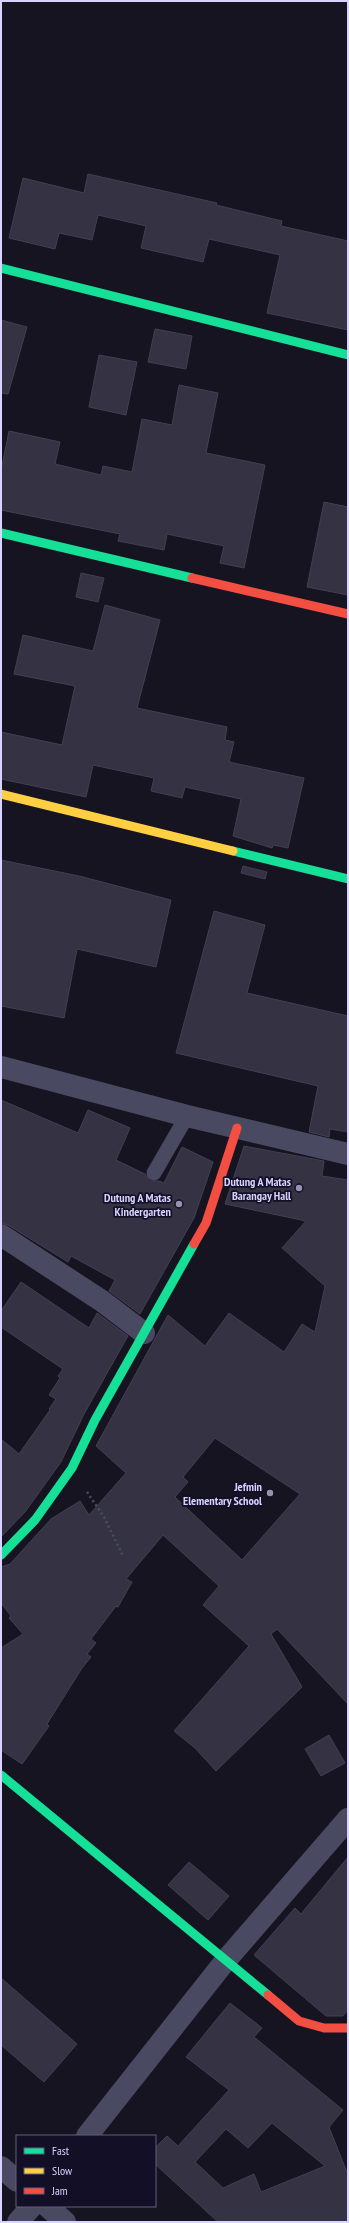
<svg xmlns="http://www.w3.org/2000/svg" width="349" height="2223" viewBox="0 0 349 2223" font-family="'PT Sans Narrow',sans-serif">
<rect width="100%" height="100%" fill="#161421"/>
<!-- building -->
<path fill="#343243" stroke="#433f54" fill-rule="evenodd" d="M88 174 217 203 216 205 282 221 281 226 348 241V330L267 313 280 255 209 239 203 262 141 248 146 226 98 215 92 240 59 233 55 249 9 238 23 178 84 193Z
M1 320 27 327 8 394 1 393Z
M155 329 192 336 186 369 148 362Z
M99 355 137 362 126 415 89 407Z
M179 385 218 393 206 453 265 465 244 568 220 563 224 546 167 534 164 550 118 541 120 534 1 510V471L9 431 60 442 55 464 101 475 103 466 132 472 142 419 172 425Z
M324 502 348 507V595L307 587Z
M81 573 104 578 98 602 76 597Z
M105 605 160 620 137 708 227 727 225 740 234 742 229 762 304 778 288 848 273 845 272 848 233 836 241 799 185 787 182 798 151 791 154 778 93 765 86 797 1 779V732L62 745 75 686 14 674 23 635 93 651Z
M1 860 79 876 171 900 156 967 77 949 64 1018 1 1006Z
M243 866 267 872 265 879 241 873Z
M214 911 265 925 247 993 348 1016V1132L330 1129 329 1137 309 1132 318 1086 176 1053Z
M1 1100 78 1133 88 1110 130 1128 116 1160 145 1174 150 1181H159L164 1183 182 1147 213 1162 194 1218 140 1314 109 1291 115 1280 71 1256 68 1262 8 1225 1 1223Z
M244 1146 324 1161 322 1176 348 1180V1704L277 1629 271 1634 302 1687 216 1771 195 1748 174 1731 249 1646 203 1605 219 1586 163 1535 126 1579 132 1582 118 1607 116 1606 91 1639 96 1643 87 1654 91 1657 82 1668 47 1724 49 1726 22 1764 1 1750V1648L23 1634 9 1618 11 1616 1 1603V1567L10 1564 51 1519 80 1501 89 1515 126 1473 96 1446 168 1315 205 1346 229 1313 284 1352 302 1324 315 1332 325 1286 282 1248 306 1221 225 1204ZM215 1438 300 1494 242 1560 175 1497 188 1482 183 1477Z
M21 1282 89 1328 97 1313 128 1336 84 1414 61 1462 25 1512 1 1537V1439L19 1454 50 1410 49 1409 56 1399 49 1395 60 1378 58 1376 63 1369 1 1327V1311Z
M329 1735 345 1763 321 1776 305 1749Z
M348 1857V2010L343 2016H326L254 1955 295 1908 301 1914Z
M189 1862 229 1896 208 1920 168 1885Z
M1 1978 77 2044 44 2082 1 2045Z
M230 2003 262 2028 254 2037 343 2110 329 2127 348 2175V2222H218L155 2164V2148L167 2136 178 2146 229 2090 186 2057ZM272 2123 325 2166 261 2192 254 2174 223 2188 195 2162 226 2129 248 2148Z"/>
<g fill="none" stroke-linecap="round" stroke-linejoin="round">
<!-- path -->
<path stroke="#44505f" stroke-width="2.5" stroke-dasharray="2 3" stroke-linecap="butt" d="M87 1492 104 1517 123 1556"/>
<!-- lane -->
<path stroke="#4a4962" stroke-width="15" d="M154 1173 187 1116"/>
<!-- street -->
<path stroke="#4a4962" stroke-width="22" d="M1 1067 187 1116 348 1154
M1 1235 102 1301 144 1333
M87 2136 226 1960 348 1819
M1 2167 17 2181
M47 2206 65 2222
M18 2222 32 2206"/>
<!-- fast -->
<path stroke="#16e098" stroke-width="9" d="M1 268 348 355
M1 533 192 578
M233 851 348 879
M1 1555 35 1520 72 1468 95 1420 194 1244
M1 1775 268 1995"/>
<!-- slow -->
<path stroke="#ffcf43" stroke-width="9" d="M1 794 233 851"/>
<!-- jam -->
<path stroke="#f24e42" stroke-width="9" d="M192 578 348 614
M194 1244 206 1223 237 1128
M268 1995 299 2021 324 2028H348"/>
</g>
<!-- markers -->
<g fill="#9591b1" stroke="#130f26" stroke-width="1.5">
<circle cx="299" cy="1188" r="4"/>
<circle cx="179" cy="1204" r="4"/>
<circle cx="270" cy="1493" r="4"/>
</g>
<g text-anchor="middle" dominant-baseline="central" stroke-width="3.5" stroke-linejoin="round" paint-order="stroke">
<!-- poi labels -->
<g font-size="12" font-weight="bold" fill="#d9d4ff" stroke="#130f26" text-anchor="end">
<text x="291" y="1181">Dutung A Matas<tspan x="291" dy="14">Barangay Hall</tspan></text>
<text x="171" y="1197">Dutung A Matas<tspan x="171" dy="14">Kindergarten</tspan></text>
<text x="262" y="1486">Jefmin<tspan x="262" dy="14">Elementary School</tspan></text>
</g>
</g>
<!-- border -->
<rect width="349" height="2223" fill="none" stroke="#d9d4ff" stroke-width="4"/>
<!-- legend -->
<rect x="16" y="2135" width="140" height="72" fill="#130f26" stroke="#625e7d"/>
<rect x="24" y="2148" width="20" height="6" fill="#16e098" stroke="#625e7d"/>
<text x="52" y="2155" font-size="12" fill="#d9d4ff">Fast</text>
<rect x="24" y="2168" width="20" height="6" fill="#ffcf43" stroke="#625e7d"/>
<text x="52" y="2175" font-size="12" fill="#d9d4ff">Slow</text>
<rect x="24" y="2188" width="20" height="6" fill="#f24e42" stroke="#625e7d"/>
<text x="52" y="2195" font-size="12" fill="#d9d4ff">Jam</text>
</svg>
